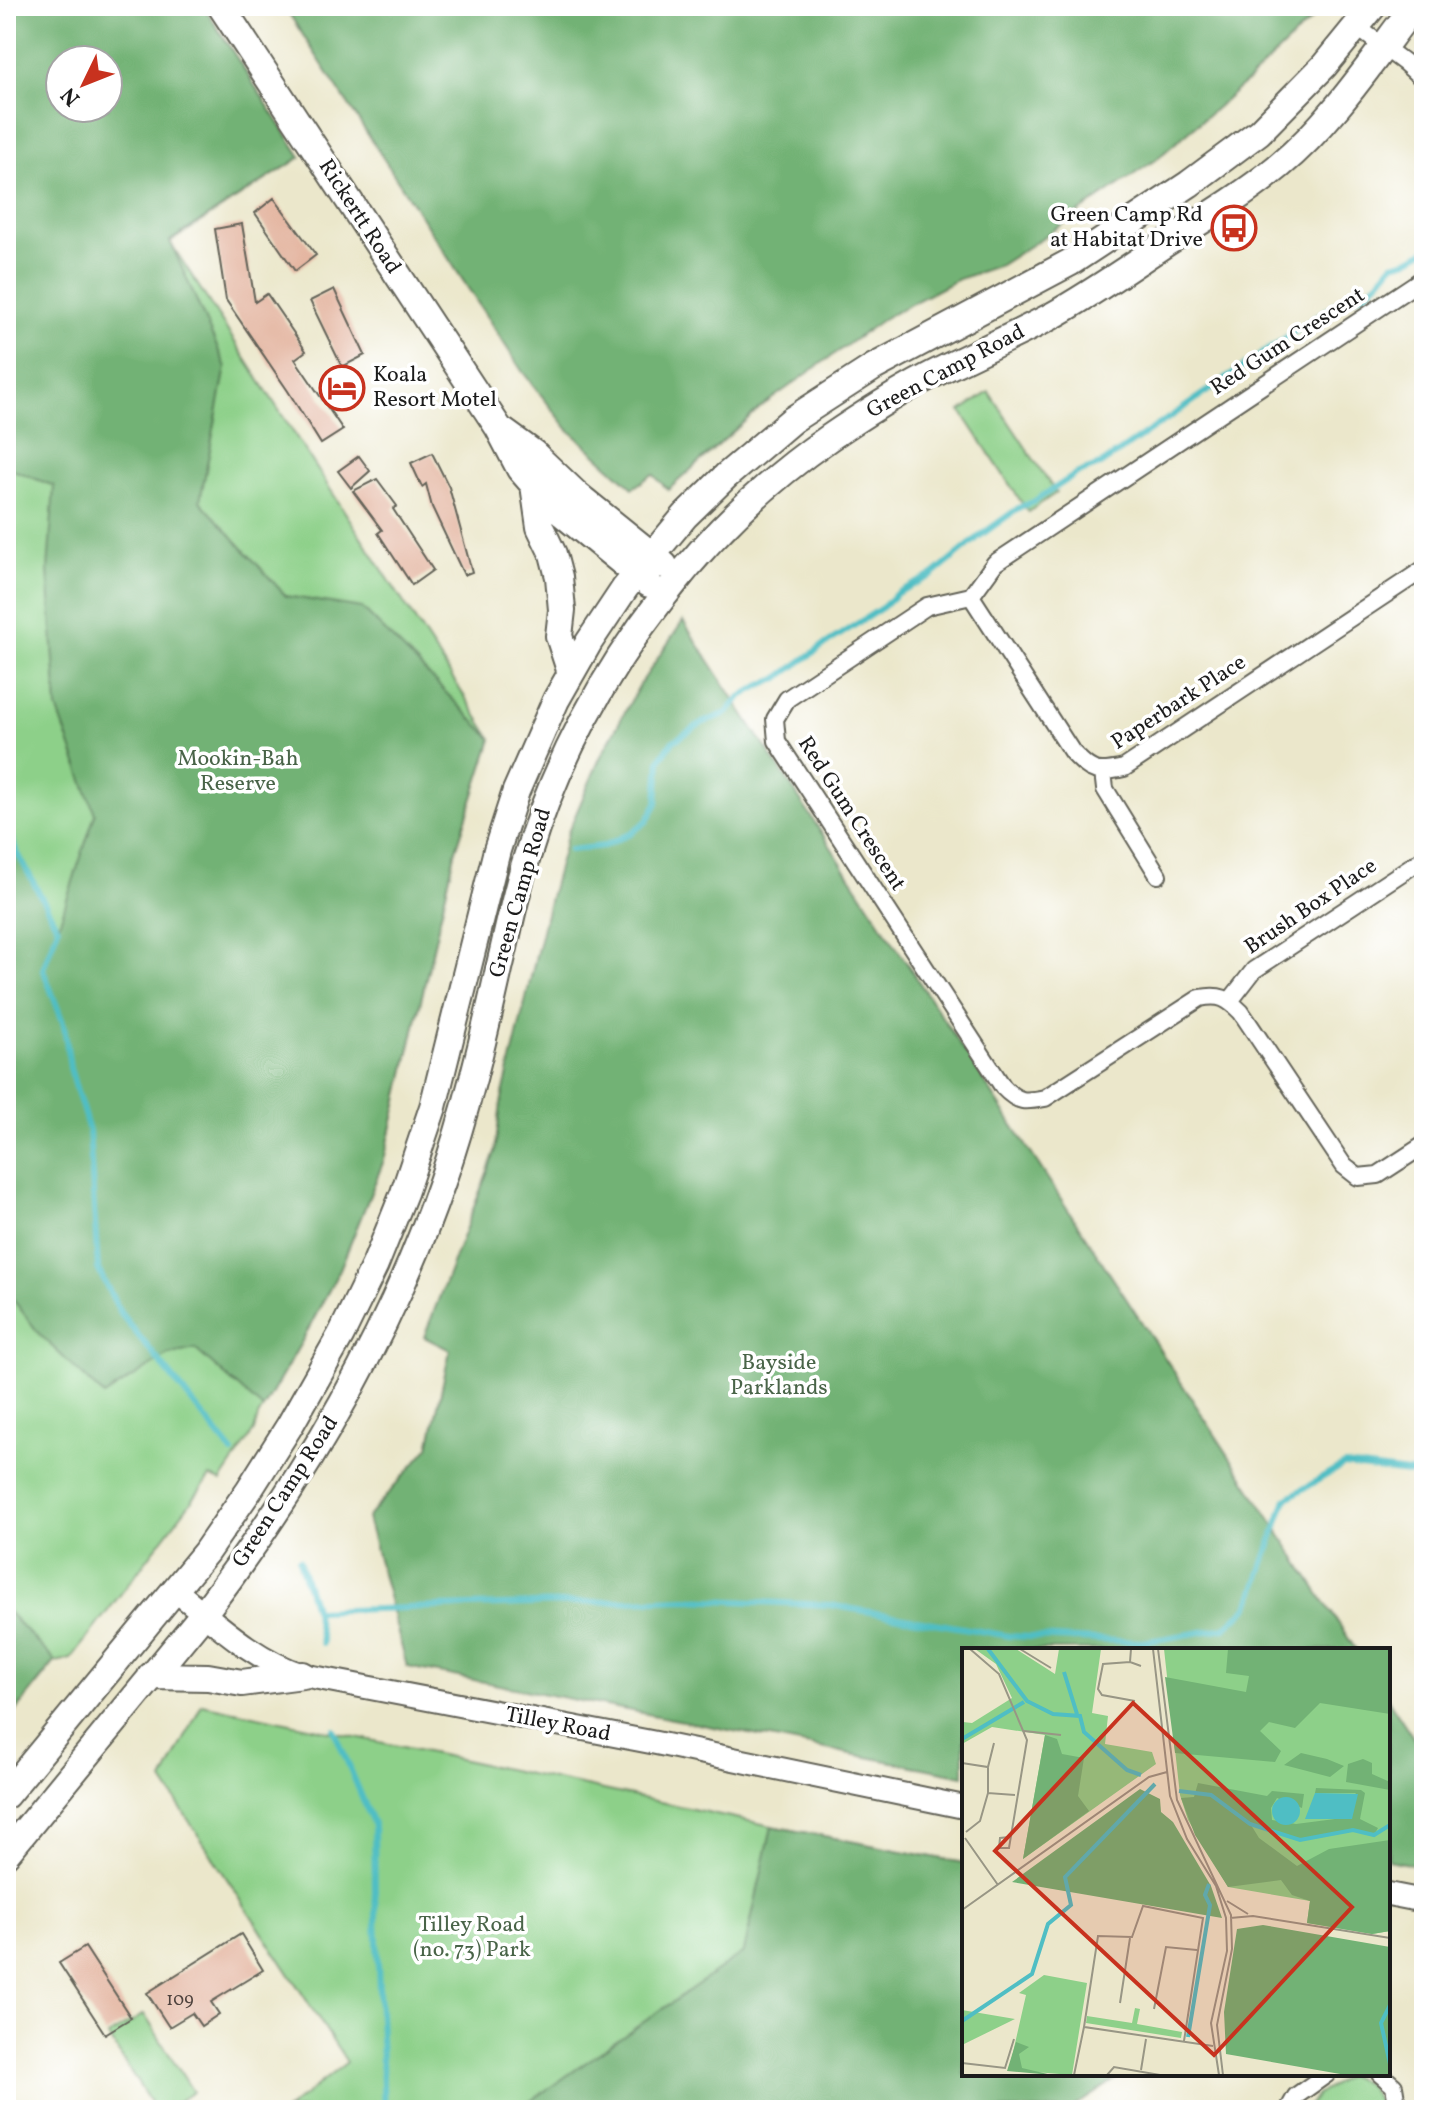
<svg xmlns="http://www.w3.org/2000/svg" width="1430" height="2116" viewBox="0 0 1430 2116" font-family="Vollkorn,serif">
<rect width="100%" height="100%" fill="#fff"/>
<filter id="ink" filterUnits="userSpaceOnUse"><feTurbulence type="fractalNoise" baseFrequency=".0125" numOctaves="2"/><feDisplacementMap in="SourceGraphic" scale="16" xChannelSelector="R" yChannelSelector="G"/><feConvolveMatrix kernelMatrix="1 2 1 2 8 2 1 2 1" color-interpolation-filters="sRGB"/></filter>
<filter id="wash" filterUnits="userSpaceOnUse"><feTurbulence type="fractalNoise" baseFrequency=".006" numOctaves="4" result="noise"/><feDisplacementMap in="SourceGraphic" scale="32" xChannelSelector="R" yChannelSelector="G"/><feGaussianBlur stdDeviation="1.8" result="paint"/><feColorMatrix in="noise" values="0 0 0 0 0 0 0 0 0 0 0 0 0 0 0 0 0 1.4 0 .05"/><feComposite in="paint" operator="in"/></filter>
<g filter="url(#wash)">
<rect width="100%" height="100%" fill="#ebe7cb"/>
<!-- green -->
<path fill="#8dd089" stroke="#547652" stroke-width="2" fill-rule="evenodd" d="M6 6H203L301 157 170 242 492 739 455 853 384 1160 340 1269 302 1341 258 1417 254 1431 221 1481 210 1477 71 1659 55 1662 6 1723ZM60 60H108V108H60Z
M989 392 1056 493 1028 512 961 411Z
M202 1704 772 1826 964 1863V2074H1124L1068 2110H286L347 2062 163 1781Z
M144 2014 193 2092 164 2110H155L108 2036Z
M1348 2075 1368 2085 1380 2105 1378 2110H1305L1317 2095Z"/>
<!-- forest -->
<path fill="#72b275" stroke="#476748" stroke-width="2" fill-rule="evenodd" d="M6 6H203L301 157 170 241 226 367 200 501 286 596 362 608 492 739 455 853 384 1160 340 1269 302 1341 263 1409 195 1349 168 1355 104 1396 40 1335 6 1290V827L17 852 58 927 95 814 57 708 48 570 54 486 6 467ZM108 60V108H60V60Z
M284 6H1321L1310 21 1251 78 1158 158 1036 242 1000 265 956 280 886 317 762 406 668 490 653 474 633 488 569 430 522 371Z
M683 621 1356 1650H964V1776L407 1667 367 1518 429 1447 450 1350 424 1337 495 1152 501 1103 550 897 568 832 600 758 639 686Z
M6 1610 55 1661 6 1723Z
M1388 1699 1424 1754V1867L1388 1860Z
M772 1826 964 1863V2074H1124L1069 2110H528L525 2105 744 1952Z"/>
<g fill="none" stroke-linecap="round" stroke-linejoin="round">
<!-- stream -->
<path stroke="#4fbec4" stroke-width="6" d="M6 826 17 852 58 928 43 969 64 1025 70 1068 89 1131 98 1269 121 1314 233 1453
M570 850 604 846 631 833 647 821 657 803 660 760 672 742 702 723 727 713 740 697 763 684 777 679 824 645 883 607 897 593 933 575 981 535 1020 507 1033 502 1078 473 1100 465 1335 304 1365 294 1379 281 1393 264 1408 260 1424 251
M299 1560 315 1611 322 1643
M315 1611 686 1599 830 1605 1009 1636 1143 1642 1225 1628 1249 1606 1286 1499 1344 1465 1424 1475
M334 1730 374 1826 375 1893 384 2110"/>
</g>
<g id="blocks">
<!-- building -->
<path fill="#e4b6a1" d="M274 198 316 255 295 271 255 213Z
M242 224 255 302 267 294 306 351 295 359 343 430 321 444 288 391 226 300 215 229Z
M334 289 365 355 342 367 310 301Z
M432 453 449 487 472 572 464 575 432 507 426 484 422 487 411 463Z
M359 456 370 471 351 488 338 471Z
M377 479 397 506 393 509 433 570 412 585 378 533 382 530 353 491Z
M241 1934 263 1970 211 2002 219 2014 201 2026 192 2013 169 2027 147 1993Z
M85 1947 131 2018 105 2034 59 1963Z"/>
</g>
</g>
<g filter="url(#ink)">
<use href="#blocks" fill-opacity="0" stroke="#646359" stroke-width="2"/>
<g fill="none" stroke-linecap="round" stroke-linejoin="round">
<!-- street casing -->
<g stroke="#646359" stroke-width="20">
<path id="street" d="M1357 27 1405 63 1424 80
M1424 278 995 563 971 596 927 606 787 699 775 719 777 741 1003 1087C1018 1103 1025 1102 1045 1098L1200 998C1220 994 1227 998 1241 1012L1344 1166 1358 1177 1378 1175 1424 1145
M971 596 1072 752C1092 773 1096 774 1124 768L1424 569
M1103 772 1105 789 1158 875
M1230 1001 1254 970 1424 858
M1380 2074 1394 2086 1398 2110
M1288 2110 1296 2096 1327 2074"/>
</g>
<!-- secondary casing -->
<g stroke="#646359" stroke-width="26">
<path id="secondary" d="M175 1590C215 1622 254 1660 303 1675L656 1743 964 1807
M1388 1894 1424 1901"/>
</g>
<!-- primary casing -->
<g stroke="#646359" stroke-width="30">
<path id="primary" d="M221 6 498 427 520 469 534 485 563 514 649 584
M504 432 533 453 576 494 664 565
M534 485 540 527 553 554 559 577 562 610 559 636 571 673
M151 1676 208 1677 242 1683 303 1675
M6 1795 206 1552 249 1490 290 1425 341 1335 375 1265 404 1193 433 1107 497 850 516 791 556 700 589 642 625 588 685 516 726 476 792 420 874 367 1071 262 1189 184 1259 132 1324 66 1373 6
M6 1854 204 1613C303 1482 388 1339 442 1182 466 1113 483 1041 499 969 508 932 515 894 527 857 555 764 603 674 663 597 709 537 767 481 829 438 861 416 894 395 928 377 968 356 1010 338 1050 317 1090 295 1128 268 1166 243 1204 219 1244 195 1279 166 1332 122 1372 61 1414 6"/>
</g>
<!-- street -->
<use href="#street" stroke="#fff" stroke-width="16"/>
<!-- secondary -->
<use href="#secondary" stroke="#fff" stroke-width="22"/>
<!-- primary -->
<use href="#primary" stroke="#fff" stroke-width="26"/>
</g>
</g>
<!-- icons -->
<defs>
<g id="bus-ring" transform="scale(2.3)"><circle r="9.5" fill="#fff" stroke="#c8321e" stroke-width="1.5"/><path d="M-5-6H5V4H4V6H2V4H-2V6H-4V4H-5ZM-3.5-4V0h7V-4ZM-3.5 1.2v1.5H-2V1.2ZM2 1.2v1.5H3.5V1.2Z" fill="#c8321e"/></g>
<g id="hotel-ring" transform="scale(2.3)"><circle r="9.5" fill="#fff" stroke="#c8321e" stroke-width="1.5"/><path d="M-6-4.5h1.5V1H6V5H4.5V3h-9V5H-6ZM-4 0a1.8 1.8 0 1 1 3.6 0ZM.5 0V-2.5h3Q6-2.5 6 0Z" fill="#c8321e"/></g>
</defs>
<g fill-rule="evenodd">
<use href="#bus-ring" x="1234" y="228"/>
<use href="#hotel-ring" x="342" y="388"/>
</g>
<g text-anchor="middle" dominant-baseline="central" stroke-width="7" stroke-linejoin="round" paint-order="stroke">
<!-- number labels -->
<g font-size="18" fill="#4e423d">
<text x="180" y="2000">109</text>
</g>
<!-- poi labels -->
<g font-size="22" fill="#1c1c1c" stroke="#fff" text-anchor="end">
<text x="1203" y="215">Green Camp Rd<tspan x="1203" dy="25">at Habitat Drive</tspan></text>
<text x="373" y="375" text-anchor="start">Koala<tspan x="373" dy="25">Resort Motel</tspan></text>
</g>
<!-- street labels -->
<g font-size="22" fill="#1c1c1c" stroke="#fff">
<text transform="translate(359 217) rotate(57)">Rickertt Road</text>
<text transform="translate(1288 342) rotate(-33)">Red Gum Crescent</text>
<text transform="translate(946 372) rotate(-28)">Green Camp Road</text>
<text transform="translate(1179 703) rotate(-33)">Paperbark Place</text>
<text transform="translate(851 814) rotate(57)">Red Gum Crescent</text>
<text transform="translate(521 893) rotate(-74)">Green Camp Road</text>
<text transform="translate(1311 907) rotate(-34)">Brush Box Place</text>
<text transform="translate(286 1492) rotate(-57)">Green Camp Road</text>
<text transform="translate(558 1725) rotate(11)">Tilley Road</text>
</g>
<!-- park labels -->
<g font-size="22" fill="#496448" stroke="#fff">
<text x="238" y="759">Mookin-Bah<tspan x="238" dy="25">Reserve</tspan></text>
<text x="779" y="1363">Bayside<tspan x="779" dy="25">Parklands</tspan></text>
<text x="472" y="1925">Tilley Road<tspan x="472" dy="25">(no. 73) Park</tspan></text>
</g>
</g>
<!-- overview -->
<g transform="translate(962 1648)">
<rect width="428" height="428" fill="#ebe7cb"/>
<path d="M13 1H54L93 26 97 1H139L130 65 146 68 143 96 190 104 194 116 61 211 83 87 30 79 0 96 1 74 10 75 50 50 34 16ZM202 1H428V283L410 286 345 275 348 253 266 239 226 172 218 147ZM82 327 125 335 110 427 47 422 64 347 57 345ZM173 360 178 361 175 376 220 384 219 390 124 375 125 368 170 375ZM0 362 53 371 0 397Z" fill="#8dd089"/>
<path d="M266 1H428V66L358 55 333 80 307 74 298 83 319 103 313 114 213 105 203 29 284 44 287 28 264 25ZM83 87 95 91 100 106 122 110 116 148 127 163 61 211ZM339 105 365 111 382 118 368 129 322 117ZM401 111 410 115V126L428 134V142L384 134 386 116ZM236 135 305 148 310 143 342 146 340 160 315 150 309 160 310 172 334 176 373 171 394 145H353L354 140 399 142 403 145 398 171 416 180 412 187 391 182 338 192 289 177 297 190 335 218 367 201 428 192V283L410 286 345 275 348 253 330 247 319 232 266 239 233 187 219 150 232 149ZM178 141 198 151 199 164 211 174 249 238 260 270 50 234ZM301 277 428 299V427H384L264 406 262 364 275 281ZM54 394 67 399 57 406 60 420 90 427 45 423Z" fill="#72b275"/>
<path d="M353 145 396 146 390 171H343ZM310 163a14 14 0 1 1 28 0a14 14 0 1 1-28 0Z" fill="#4fbec4"/>
<path fill="none" stroke="#4fbec4" stroke-width="4" d="M26 1 65 53 91 66 118 68 122 84 165 122 179 127M102 24 115 66M0 91 62 54M217 143 249 147 288 176 338 192 391 182 412 187 428 177M428 357 419 375 428 416M0 373 70 326 86 276 109 257 103 229 193 136M226 389 248 257 243 247 247 236"/>
<path fill="none" stroke="#989685" stroke-width="2" d="M8 1 37 26 65 92 47 200H37L38 190 48 189M58 1 89 20M169 1 168 14 179 18M191 1 208 148 225 191 254 238 264 270 265 303 249 375 257 427M196 1 215 152 269 267 270 301 255 377 261 427M168 14 141 16 136 41 140 47 173 53M0 36V65M62 83 99 87M0 115 26 119 32 95M26 120V145M4 184 18 173 26 145 53 147M3 190 36 237M265 253 286 266M0 262 187 129 205 124M268 270 291 268 428 290M158 355 168 290M192 361 204 299 235 302M122 379 136 288 170 289 181 258 241 270 222 393M0 415 43 420 52 391M179 422 184 391M112 427 122 379 251 398M145 427 152 419 198 427"/>
<path fill="#c8321e" fill-opacity="0.15" stroke="#c8321e" stroke-width="4" d="M171 55 390 259 252 407 33 203Z"/>
<rect width="428" height="428" fill="none" stroke="#1c1c1c" stroke-width="4"/>
</g>
<!-- margin -->
<rect width="1430" height="2116" fill="none" stroke="#fff" stroke-width="32"/>
<!-- north arrow -->
<g transform="translate(84 84) rotate(227)"><circle r="38" fill="#ffffff" stroke="#a4a4a4" stroke-width="2"/>
<path d="M0-6L14 30L0 20L-14 30Z" fill="#c8321e"/>
<text y="-12" font-size="22" font-weight="bold" text-anchor="middle" fill="#1c1c1c">N</text>
</g>
</svg>
